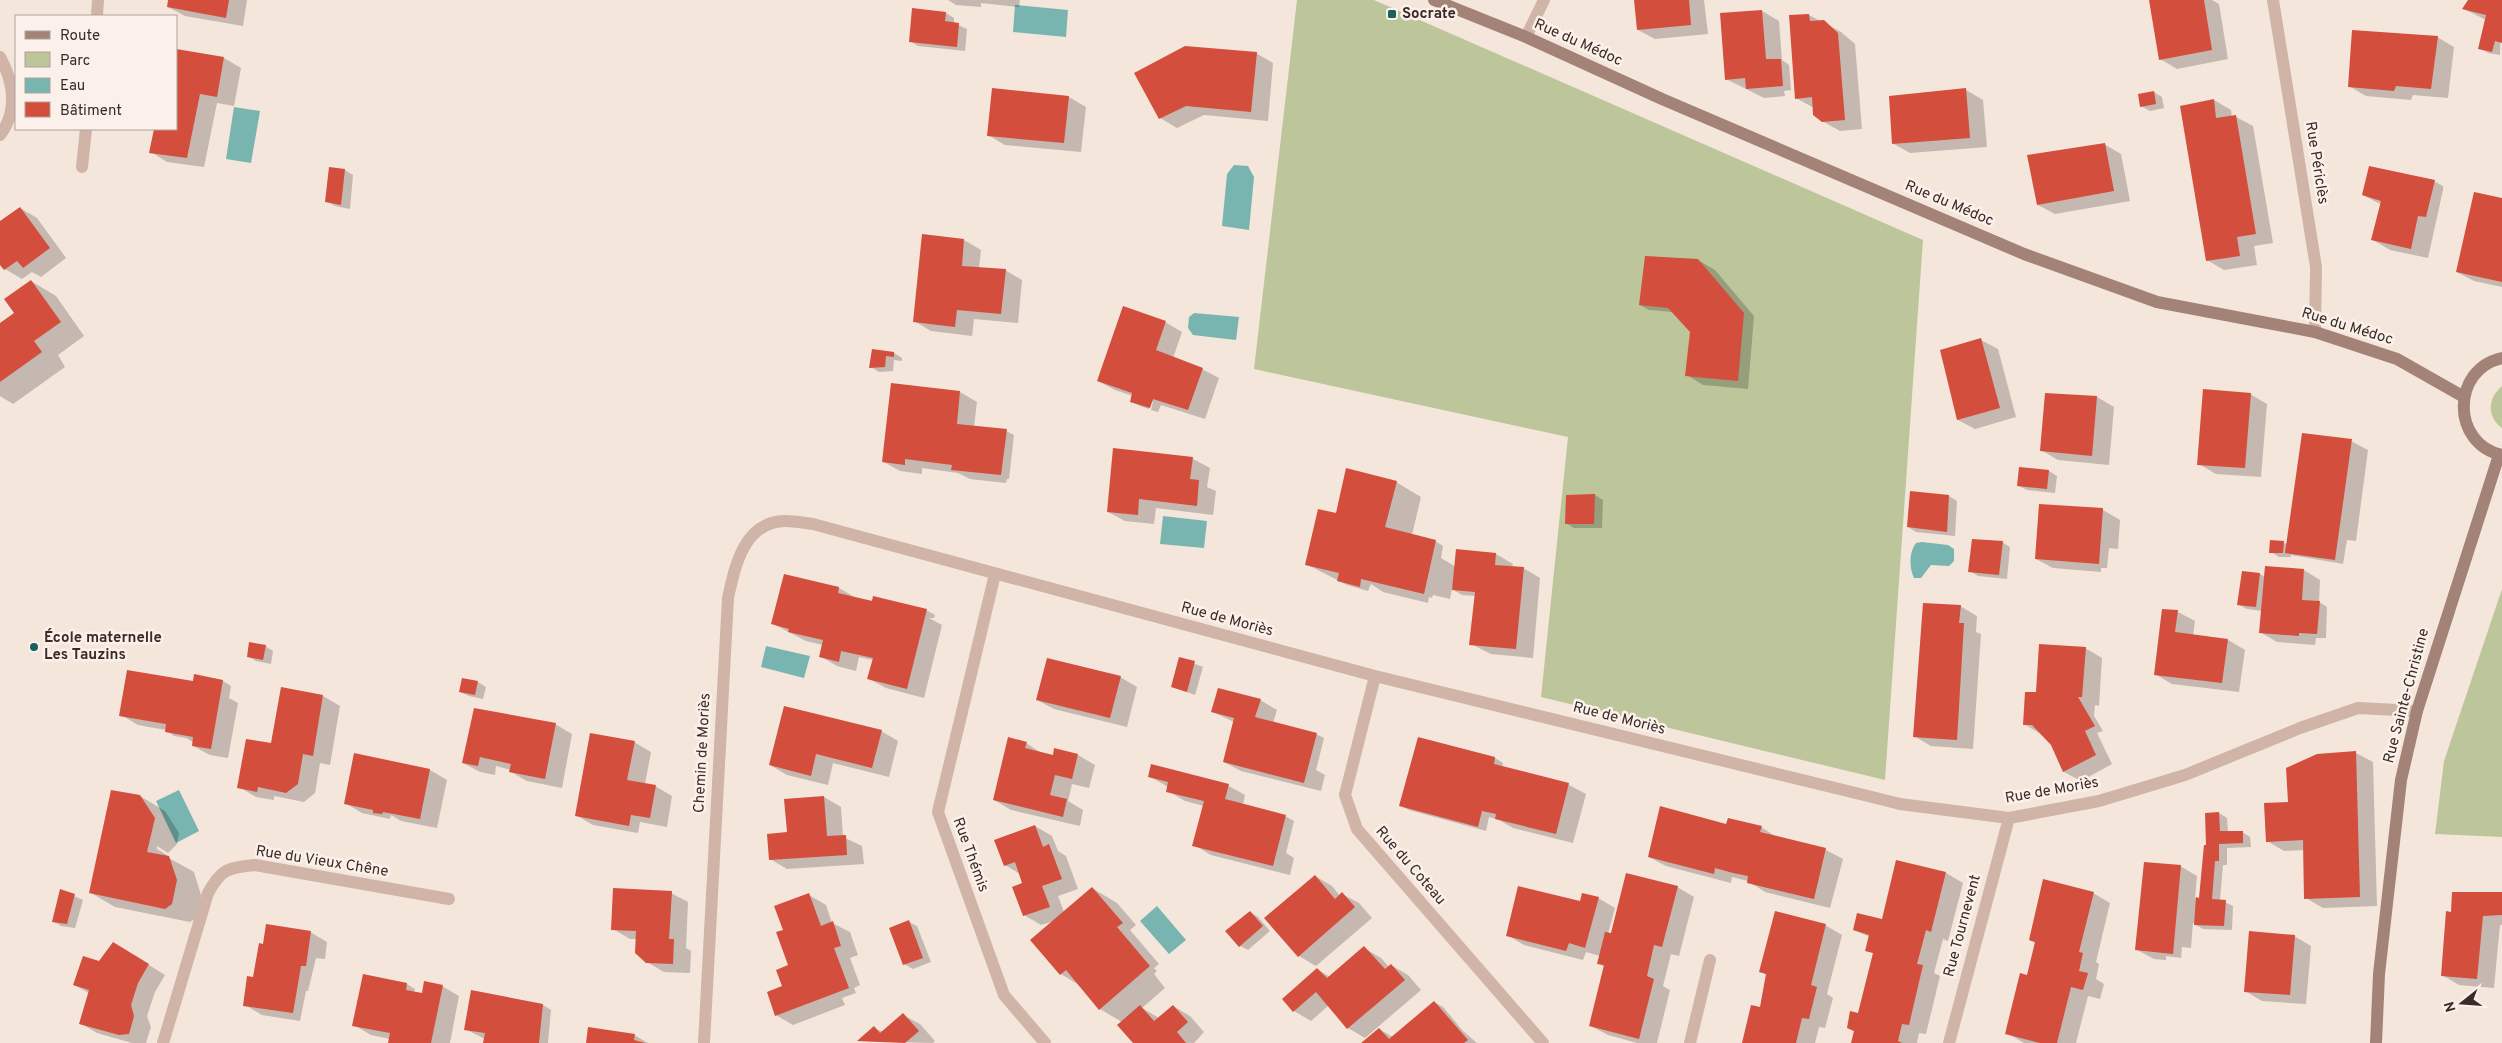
<svg xmlns="http://www.w3.org/2000/svg" width="2502" height="1043" viewBox="0 0 2502 1043" font-family="Overpass,sans-serif">
<rect width="100%" height="100%" fill="#f5e6dc"/>
<!-- green -->
<path fill="#bdc69a" d="M1297 0H1374L1923 240 1885 780 1541 697 1568 437 1254 369Z
M2502 386V428C2486 416 2488 398 2502 386Z
M2502 589V837L2435 834 2444 761Z"/>
<!-- water -->
<path fill="#78b5b0" d="M1015 5 1068 10 1066 37 1013 32Z
M234 107 260 111 251 163 226 159Z
M1234 165 1248 166 1254 177 1249 230 1222 226 1227 174Z
M1194 313 1239 317 1236 340 1193 335 1188 328 1189 317Z
M1163 516 1207 521 1204 548 1160 544Z
M1922 542 1948 545 1954 549V561L1949 566 1931 565 1921 578H1914C1909 568 1909 552 1916 543Z
M766 646 810 656 804 678 761 667Z
M179 790 199 831 176 843 156 801Z
M1157 906 1186 940 1169 954 1140 921Z"/>
<!-- shadow -->
<path fill="#0003" d="M169 0H247L243 26 185 16 168 7Z
M948 0H1020L1019 7 981 3V7L956 5Z
M1635 0H1704L1708 34 1655 39 1638 30Z
M2150 0H2212L2219 4 2228 59 2177 69 2160 59Z
M2469 0H2502L2500 55 2488 53 2480 48 2486 20 2464 9Z
M914 9 946 13 954 18V23L967 29 965 51 918 46 910 41Z
M1762 11 1779 21 1782 60 1789 65 1791 90 1784 91 1785 96 1764 98 1726 79Z
M1809 15 1841 32 1855 44 1862 129 1840 131 1822 121 1814 108 1796 98Z
M2437 37 2454 47 2448 98 2413 95 2411 100 2366 96 2349 86Z
M1256 53 1273 63 1268 121 1204 115 1177 128 1160 118Z
M224 58 241 68 234 106 217 103 204 167 167 162 151 152 155 129H176Z
M1966 90 1983 100 1987 147 1910 153 1894 144Z
M2154 92 2162 97 2164 108 2150 111 2141 106Z
M1032 94 1069 97 1086 107 1081 152 1005 145 988 135Z
M2214 100 2231 110 2232 117H2236L2253 126 2273 243 2254 246 2257 265 2224 270 2207 260Z
M2104 144 2121 154 2130 201 2055 214 2038 205Z
M330 169 345 170 353 175 350 209 335 206 326 201Z
M2434 181 2443 186V190L2428 258 2390 250 2373 240 2382 205 2363 195Z
M2502 200V287L2474 281 2457 272Z
M20 208 37 218 66 258 41 277 32 272 22 279 5 269 0 263V223Z
M924 236 964 240 981 250 979 268 1005 270 1022 280 1018 323 974 319 972 336 931 331 914 321Z
M1698 260 1715 270 1754 316 1748 389 1703 385 1687 375 1692 331 1673 312 1649 310 1640 305Z
M31 281 56 296 84 336 58 355 65 367 13 404 0 396V325L16 314Z
M1165 322 1182 332 1173 358 1202 369 1219 378 1205 419 1161 405 1158 412 1151 410 1153 402H1151L1149 409 1140 406 1131 401 1133 396 1115 390 1098 381Z
M1981 340 1998 349 2016 417 1975 429 1958 420 1942 351Z
M873 350 894 353 902 358V361L894 360 893 371 879 372 871 367Z
M960 392 977 402 974 427 1006 431 1014 435 1009 479H1007L1006 483 970 479 958 473 922 468V474L900 471 884 462Z
M2047 394 2097 397 2114 407 2109 465 2058 460 2041 450Z
M2250 394 2267 404 2261 477 2216 474 2199 464Z
M2351 441 2368 450 2356 541 2347 540 2343 564 2291 555V557H2279L2271 552V541L2288 544Z
M1114 449 1193 459 1210 468 1207 487 1216 491 1213 515 1156 508 1154 524 1125 521 1108 512Z
M2049 471 2057 476 2055 493 2027 490 2019 486Z
M1396 482 1421 497 1412 535 1435 541 1443 546 1441 558 1456 567 1496 554 1513 564 1512 567 1523 568 1540 578 1533 658 1491 654 1471 644 1476 596 1462 595 1452 589 1450 599 1433 595 1432 598 1429 597 1428 603 1383 592 1371 584 1368 591 1347 585 1306 564 1337 514Z
M1911 493 1949 496 1957 501 1955 536 1916 532 1908 527Z
M1595 495 1603 500 1602 528H1574L1566 523Z
M2040 505 2103 510 2120 520 2118 549 2109 548 2107 568H2101V572L2053 568 2036 559Z
M2002 542 2010 547 2007 579 1978 576 1970 571Z
M2304 570 2320 580 2319 602 2327 607 2326 638H2316L2315 645 2277 642 2260 632 2262 611 2247 609 2239 605 2260 574 2265 577Z
M839 588 856 598 926 610 935 615 934 618H929L942 625 924 698 886 688 869 679 873 660 859 657 856 671 837 666 820 656 823 645 806 641 773 624Z
M1960 606 1977 616 1976 632 1981 634 1973 749 1931 746 1914 736Z
M2163 610 2178 612 2195 621 2193 636 2228 640 2245 650 2239 692 2172 684 2155 674Z
M265 646 273 651 271 664 256 661 248 656Z
M2085 648 2102 658 2099 706 2095 705 2094 716 2103 731 2097 733 2112 764 2081 781 2064 772 2052 745 2041 734 2024 724 2037 694Z
M1180 658 1203 667 1195 695 1172 687Z
M195 676 223 681 231 686 229 698 238 703 228 758 210 755 193 746V742L186 738 174 736 166 730 138 725 121 715 193 683Z
M1120 677 1137 687 1127 727 1054 709 1037 700Z
M478 682 486 687 483 699 469 696 460 692Z
M282 689 323 696 340 706 330 765 320 763 315 793 304 802 274 796V800L256 797 239 787 272 745Z
M1260 700 1277 710 1273 723 1316 734 1324 738 1316 770 1325 775 1321 791 1241 771 1224 762 1234 722 1213 712Z
M555 724 572 734 562 788 527 781 511 772V770L496 766 495 775 480 772 463 763Z
M881 731 898 741 889 777 833 763 828 785 787 775 770 765Z
M1419 739 1495 758 1503 763 1502 768 1569 785 1586 794 1573 843 1513 828 1499 820 1489 817 1486 831 1409 810 1401 806Z
M634 742 651 752 645 784 655 786 672 796 667 827 640 822 638 833 593 825 576 815Z
M1026 743 1043 754 1054 756 1055 750 1078 755 1095 765 1089 788 1072 784 1068 801 1083 810 1080 826 1011 810 994 800Z
M2356 753 2373 762 2377 906 2323 908 2306 898 2305 850 2284 851 2267 841 2317 755Z
M355 755 430 770 447 780 437 828 401 821 391 815 390 819 362 813 345 803Z
M1149 776 1229 786 1245 795 1243 805 1285 816 1294 821 1286 853 1294 858 1290 875 1211 855 1194 845 1204 806 1185 801 1168 791V787Z
M140 796 165 811 179 833 177 844 168 853 157 846V849L167 855V857L194 872 201 895 196 918 190 922 115 907 91 893Z
M824 797 841 807 843 837 862 846 864 864 787 869 770 859 789 833 786 800Z
M2219 813 2227 818 2228 832H2242L2250 837 2251 847 2227 848V865H2223L2220 900 2233 906 2232 930 2203 929 2193 923 2191 948 2182 947 2181 958 2166 956V960L2154 959 2137 950 2180 866 2197 876 2195 898 2200 899 2207 846Z
M1727 825 1761 827 1778 838 1826 850 1843 859 1830 908 1765 892 1748 881 1732 877 1731 883 1666 866 1649 857Z
M1035 826 1052 836 1058 851 1066 856 1078 889 1058 896 1064 912 1092 888 1117 903 1136 925 1130 930 1159 964 1154 968 1157 971 1154 974 1165 988 1142 1008 1159 1018 1173 1006 1190 1016 1204 1032 1194 1043H1135L1122 1022 1100 1009 1079 985 1061 974 1032 940 1054 921 1041 925 1024 915V884L1020 874 1005 865Z
M1897 861 1946 873 1963 883 1948 941 1943 939 1934 973 1940 976 1926 1034 1919 1033 1917 1043H1853L1855 1032 1848 1028 1859 1015 1874 954 1867 950 1870 937 1854 930 1883 921Z
M1315 876 1332 886 1340 896 1342 894 1359 903 1372 918 1316 966 1299 956Z
M1677 887 1694 897 1679 956 1671 954 1663 986 1670 990 1657 1043H1637L1608 1035 1591 1026 1605 967 1599 964 1600 956 1586 952 1583 960 1524 945 1507 935 1581 903 1598 898 1615 908 1608 934 1612 935Z
M671 893 688 902 686 948 691 951 690 973 664 972 647 962 637 939H630L613 929Z
M2093 893 2110 903 2096 962 2099 964 2096 979 2104 984 2100 999 2088 996 2076 1043H2024L2007 1033 2028 976 2036 943 2030 940Z
M2502 893V925H2500L2494 988 2459 985 2442 975 2452 913Z
M809 895 826 905 832 923 850 932 858 955 850 958 860 985 854 988 856 993 842 998 845 1005 793 1025 776 1015 789 966 785 930Z
M74 896 83 900 75 928 61 926 53 921Z
M1250 912 1258 917 1270 931 1248 950 1240 946Z
M909 922 917 926 931 962 913 969 904 964Z
M1825 925 1842 935 1827 994 1833 998 1825 1028 1819 1027 1815 1043H1743L1761 1008 1767 975 1761 972Z
M310 932 327 942 325 959 316 958 308 991H306L300 1021 262 1015 245 1005 264 945Z
M2294 936 2311 946 2306 1004 2262 1001 2245 991Z
M1364 948 1381 958 1389 967 1391 965 1408 975 1421 990 1365 1038 1348 1028 1329 1005 1311 1021 1294 1011 1317 969 1330 977Z
M130 953 165 975 155 992 147 1016 151 1027 146 1043H132L97 1033 80 1023 89 993 74 985 100 963Z
M407 984 415 989 414 993 423 994 442 986 459 996 450 1043H389L390 1039 371 1035 354 1025Z
M1434 1002 1443 1007 1463 1031 1477 1043H1363L1379 1029 1393 1037Z
M543 1005 551 1010 548 1043H485V1039L465 1029Z
M903 1015 920 1024 935 1041 933 1043 859 1041 874 1028 883 1032Z
M634 1035 648 1043H587Z"/>
<!-- building -->
<path fill="#d34e3c" d="M168 0H229L226 18 167 7Z
M1634 0H1689L1691 25 1637 30Z
M2149 0H2204L2212 50 2159 60Z
M2468 0H2502V43L2495 41 2492 52 2478 49 2486 15 2462 9Z
M912 8 946 12 945 21 959 23 957 47 909 42Z
M1762 10 1766 59H1781L1783 86 1746 89 1745 78 1725 80 1720 13Z
M1809 14 1810 21 1824 20 1838 33 1845 120 1822 122 1813 115 1812 97 1795 99 1789 15Z
M2352 30 2438 36 2431 89 2396 86 2394 91 2348 87Z
M1185 46 1257 52 1251 112 1186 106 1159 119 1134 73Z
M176 49 224 57 217 97 200 94 187 158 149 153 154 129H176Z
M992 88 1069 96 1064 143 987 136Z
M1966 88 1970 138 1892 144 1889 96Z
M2154 91 2156 104 2140 107 2138 94Z
M2214 99 2216 118 2236 115 2256 234 2237 237 2240 256 2206 261 2180 106Z
M2105 143 2114 191 2037 205 2027 155Z
M2369 166 2435 180 2426 217 2418 216 2411 249 2371 240 2381 201 2362 195Z
M329 167 345 169 341 205 325 202Z
M2474 192 2502 198V282L2456 272Z
M20 207 50 248 23 268 17 261 4 270 0 265V221Z
M922 234 964 239 962 266 1006 269 1001 314 957 310 955 327 913 322Z
M1645 256 1698 259 1744 313 1738 381 1685 376 1690 332 1668 308 1639 305Z
M31 280 61 322 34 341 42 352 0 382V323L14 313 4 299Z
M1123 306 1166 321 1156 350 1203 368 1188 410 1153 399 1150 408 1130 402 1132 393 1097 381Z
M1981 338 2000 408 1957 420 1940 350Z
M872 349 894 352V357L886 356 885 367 869 368Z
M891 383 960 391 957 424 1007 429 1001 475 951 470 952 465 905 459V465L882 462Z
M2203 389 2251 393 2245 468 2197 465Z
M2045 393 2097 396 2092 456 2040 451Z
M2302 433 2352 439 2335 560 2285 553Z
M1113 448 1193 457 1190 479 1199 480 1197 506 1139 499 1138 515 1107 512Z
M2019 467 2049 470 2047 489 2017 486Z
M1346 468 1397 481 1385 527 1436 540 1424 594 1361 579 1360 587 1337 581 1339 573 1305 565 1318 509 1336 513Z
M1910 491 1949 495 1947 532 1907 527Z
M1595 494 1594 524H1565L1566 495Z
M2039 504 2103 508 2099 564 2035 559Z
M1972 539 2003 541 1999 575 1968 572Z
M2270 540 2284 541 2283 553H2269Z
M1456 549 1496 553 1495 565 1524 567 1516 649 1469 645 1475 592 1452 590Z
M2265 566 2304 569 2302 600 2320 601 2317 634 2299 633V636L2259 633Z
M2242 571 2260 573 2256 607 2237 605Z
M784 574 839 587 838 593 872 601 873 596 927 609 907 689 867 679 873 658 841 651 839 662 819 657 823 640 788 632 789 629 771 624Z
M1923 603 1961 605 1959 623H1964L1957 740 1913 737Z
M2162 609 2178 610 2175 632 2228 639 2222 683 2154 675Z
M249 642 266 645 263 660 247 657Z
M2039 644 2086 647 2082 697H2078L2095 726 2085 731 2096 755 2063 772 2051 745 2032 725H2023L2025 692H2036Z
M1179 657 1195 661 1187 692 1171 687Z
M1047 658 1121 676 1110 718 1036 700Z
M127 670 193 681 194 674 223 680 211 749 192 746 193 737 165 732 166 724 119 716Z
M462 678 478 681 475 695 459 692Z
M281 687 323 695 313 756 303 754 298 784 286 793 258 787 257 792 237 788 246 739 271 743Z
M1218 688 1261 699 1255 717 1317 733 1304 783 1223 762 1234 718 1211 712Z
M784 706 882 730 872 768 816 754 811 776 769 765Z
M474 708 556 723 545 779 509 772 511 764 480 757 478 766 462 763Z
M590 733 635 741 627 780 656 785 650 818 631 815 629 826 575 816Z
M1008 737 1027 742 1025 748 1053 755 1054 748 1078 754 1072 779 1055 775 1050 795 1067 799 1063 817 993 800Z
M1418 737 1495 757 1494 764 1569 783 1556 834 1495 819 1496 814 1482 811 1478 827 1399 806Z
M2356 751 2360 897 2304 899 2303 840 2266 842 2264 803 2288 802 2286 768 2317 754Z
M354 753 430 769 420 819 383 812 382 814 373 813V810L344 804Z
M1151 764 1229 784 1225 799 1286 815 1273 866 1192 846 1204 801 1166 792 1168 782 1148 777Z
M111 790 140 795 155 818 147 852 169 856 177 880 172 904 165 909 89 893Z
M824 796 827 836 846 835 847 855 769 860 767 834 787 832 784 799Z
M1660 806 1726 824 1728 818 1762 826 1760 832 1826 848 1814 899 1747 883 1748 876 1733 873 1715 868 1714 874 1648 857Z
M2219 812 2220 831H2243V843L2219 844V861H2215L2212 899 2226 900 2224 926 2194 925 2196 897 2199 898 2204 845H2206L2205 813Z
M1035 825 1043 847 1049 844 1062 879 1042 886 1050 907 1023 916 1012 887 1022 883 1015 862 1004 866 994 840Z
M1896 860 1946 872 1931 932 1926 930 1917 964 1923 965 1909 1025 1902 1024 1898 1041 1902 1043H1851L1854 1031 1847 1028 1850 1011 1858 1013 1873 953 1865 951 1869 935 1853 930 1857 913 1882 919Z
M2144 862 2181 865 2173 954 2135 950Z
M1626 873 1678 886 1662 947 1654 945 1647 976 1654 979 1639 1039 1589 1026 1604 965 1597 964 1605 932 1611 933Z
M1315 875 1335 899 1342 892 1355 907 1298 957 1264 918Z
M2043 879 2094 892 2079 952 2083 953 2079 971 2088 973 2083 990 2071 987 2057 1043H2040L2005 1034 2020 973 2027 975 2035 942 2029 940Z
M1518 886 1580 901 1582 893 1599 897 1585 948 1569 943 1566 951 1506 936Z
M1092 887 1123 923 1117 927 1150 966 1099 1010 1066 970 1060 975 1030 940Z
M613 888 672 891 669 939H674L673 964 646 963 635 953 636 931 611 930Z
M60 889 75 894 67 924 52 922Z
M2452 892H2502V915L2483 916 2477 979 2441 976 2446 911 2451 912Z
M809 893 821 926 833 921 841 946 834 948 849 988 775 1016 767 992 782 986 776 970 788 965 776 932 783 930 774 906Z
M1250 911 1263 926 1239 947 1225 931Z
M1775 911 1826 924 1811 985 1817 987 1809 1019 1802 1018 1796 1043H1742L1751 1005 1760 1007 1766 974 1759 972Z
M909 920 923 958 903 965 889 928Z
M266 924 311 931 306 966H301L293 1013 243 1006 247 976 253 977 259 943 263 944Z
M2249 931 2295 935 2290 995 2244 992Z
M113 942 149 964 138 983 131 1005 134 1016 129 1034 119 1035 79 1024 89 990 73 985 83 956 99 961Z
M1364 946 1385 969 1391 964 1405 980 1347 1029 1316 992 1293 1012 1282 999 1317 968 1327 978Z
M363 974 407 983 406 990 422 993 424 981 443 985 431 1043H388L390 1033 352 1026Z
M471 990 543 1004 539 1043H483L485 1033 464 1030Z
M1434 1001 1468 1040 1464 1043H1361L1379 1028 1389 1039Z
M1140 1005 1154 1021 1173 1005 1188 1022 1177 1032 1186 1043H1133L1117 1025Z
M903 1013 919 1031 905 1043 857 1041 874 1026 880 1033Z
M588 1027 635 1034 634 1040 645 1043H586Z"/>
<g fill="none" stroke-linecap="round" stroke-linejoin="round">
<!-- lane -->
<path stroke="#cfb4a7" stroke-width="12" d="M97 16 98 0
M82 167 86 129"/>
<!-- street -->
<path stroke="#cfb4a7" stroke-width="12" d="M2273 0 2316 267 2315 332
M1526 37 1544 0
M0 57C14 82 18 112 0 135
M995 574 938 812 1004 995 1045 1043
M1375 676 1345 795 1357 829 1543 1043
M163 1043 208 893C222 868 228 868 255 865L449 899
M704 1043 728 598C735 566 744 521 786 521 795 521 804 523 813 524L1375 676 1864 795 1900 804 2009 818 2099 801 2185 775 2300 728 2358 708 2417 711
M1690 1043 1710 960
M1949 1043 2009 818"/>
<!-- secondary -->
<path stroke="#a38277" stroke-width="12" d="M1434 0 1526 37 1662 99 2024 254 2157 302 2315 332 2397 359 2464 397
M2502 358C2451 369 2451 444 2502 455
M2376 1043 2379 974 2401 780 2417 711 2499 455"/>
</g>
<!-- markers -->
<g fill="#18615d" stroke="#fcf1ea" stroke-width="2">
<rect x="1387" y="9" width="10" height="10" rx="2.5"/>
<circle cx="34" cy="647" r="5"/>
</g>
<g text-anchor="middle" dominant-baseline="central" stroke-width="5" stroke-linejoin="round" paint-order="stroke">
<!-- poi labels -->
<g font-size="15" font-weight="bold" fill="#3a2b28" stroke="#fcf1ea" text-anchor="start">
<text x="1402" y="14">Socrate</text>
<text x="44" y="638">École maternelle<tspan x="44" dy="17">Les Tauzins</tspan></text>
</g>
<!-- street labels -->
<g font-size="15" fill="#3a2b28" stroke="#fcf1ea">
<text transform="translate(1578 43) rotate(24)">Rue du Médoc</text>
<text transform="translate(2316 163) rotate(81)">Rue Périclès</text>
<text transform="translate(1949 204) rotate(23)">Rue du Médoc</text>
<text transform="translate(2347 327) rotate(17)">Rue du Médoc</text>
<text transform="translate(1227 620) rotate(15)">Rue de Moriès</text>
<text transform="translate(2407 696) rotate(-75)">Rue Sainte-Christine</text>
<text transform="translate(1619 719) rotate(14)">Rue de Moriès</text>
<text transform="translate(703 753) rotate(-87)">Chemin de Moriès</text>
<text transform="translate(2052 791) rotate(-10)">Rue de Moriès</text>
<text transform="translate(970 855) rotate(70)">Rue Thémis</text>
<text transform="translate(322 862) rotate(9)">Rue du Vieux Chêne</text>
<text transform="translate(1410 866) rotate(49)">Rue du Coteau</text>
<text transform="translate(1963 926) rotate(-75)">Rue Tournevent</text>
</g>
</g>
<!-- legend -->
<rect x="15" y="15" width="162" height="115" fill="#fcf1ea" stroke="#aea29c"/>
<rect x="25" y="31" width="25" height="8" fill="#a38277" stroke="#aea29c"/>
<text x="60" y="40" font-size="15" fill="#3a2b28">Route</text>
<rect x="25" y="52" width="25" height="15" fill="#bdc69a" stroke="#aea29c"/>
<text x="60" y="65" font-size="15" fill="#3a2b28">Parc</text>
<rect x="25" y="78" width="25" height="15" fill="#78b5b0" stroke="#aea29c"/>
<text x="60" y="90" font-size="15" fill="#3a2b28">Eau</text>
<rect x="25" y="102" width="25" height="15" fill="#d34e3c" stroke="#aea29c"/>
<text x="60" y="115" font-size="15" fill="#3a2b28">Bâtiment</text>
<!-- north arrow -->
<g transform="translate(2462 1003) rotate(253)" stroke="#fcf1ea" stroke-width="4" paint-order="stroke">
<path d="M0-4L9 19L0 12L-9 19Z" fill="#3a2b28"/>
<text y="-8" font-size="14" font-weight="bold" text-anchor="middle" fill="#3a2b28">N</text>
</g>
</svg>
